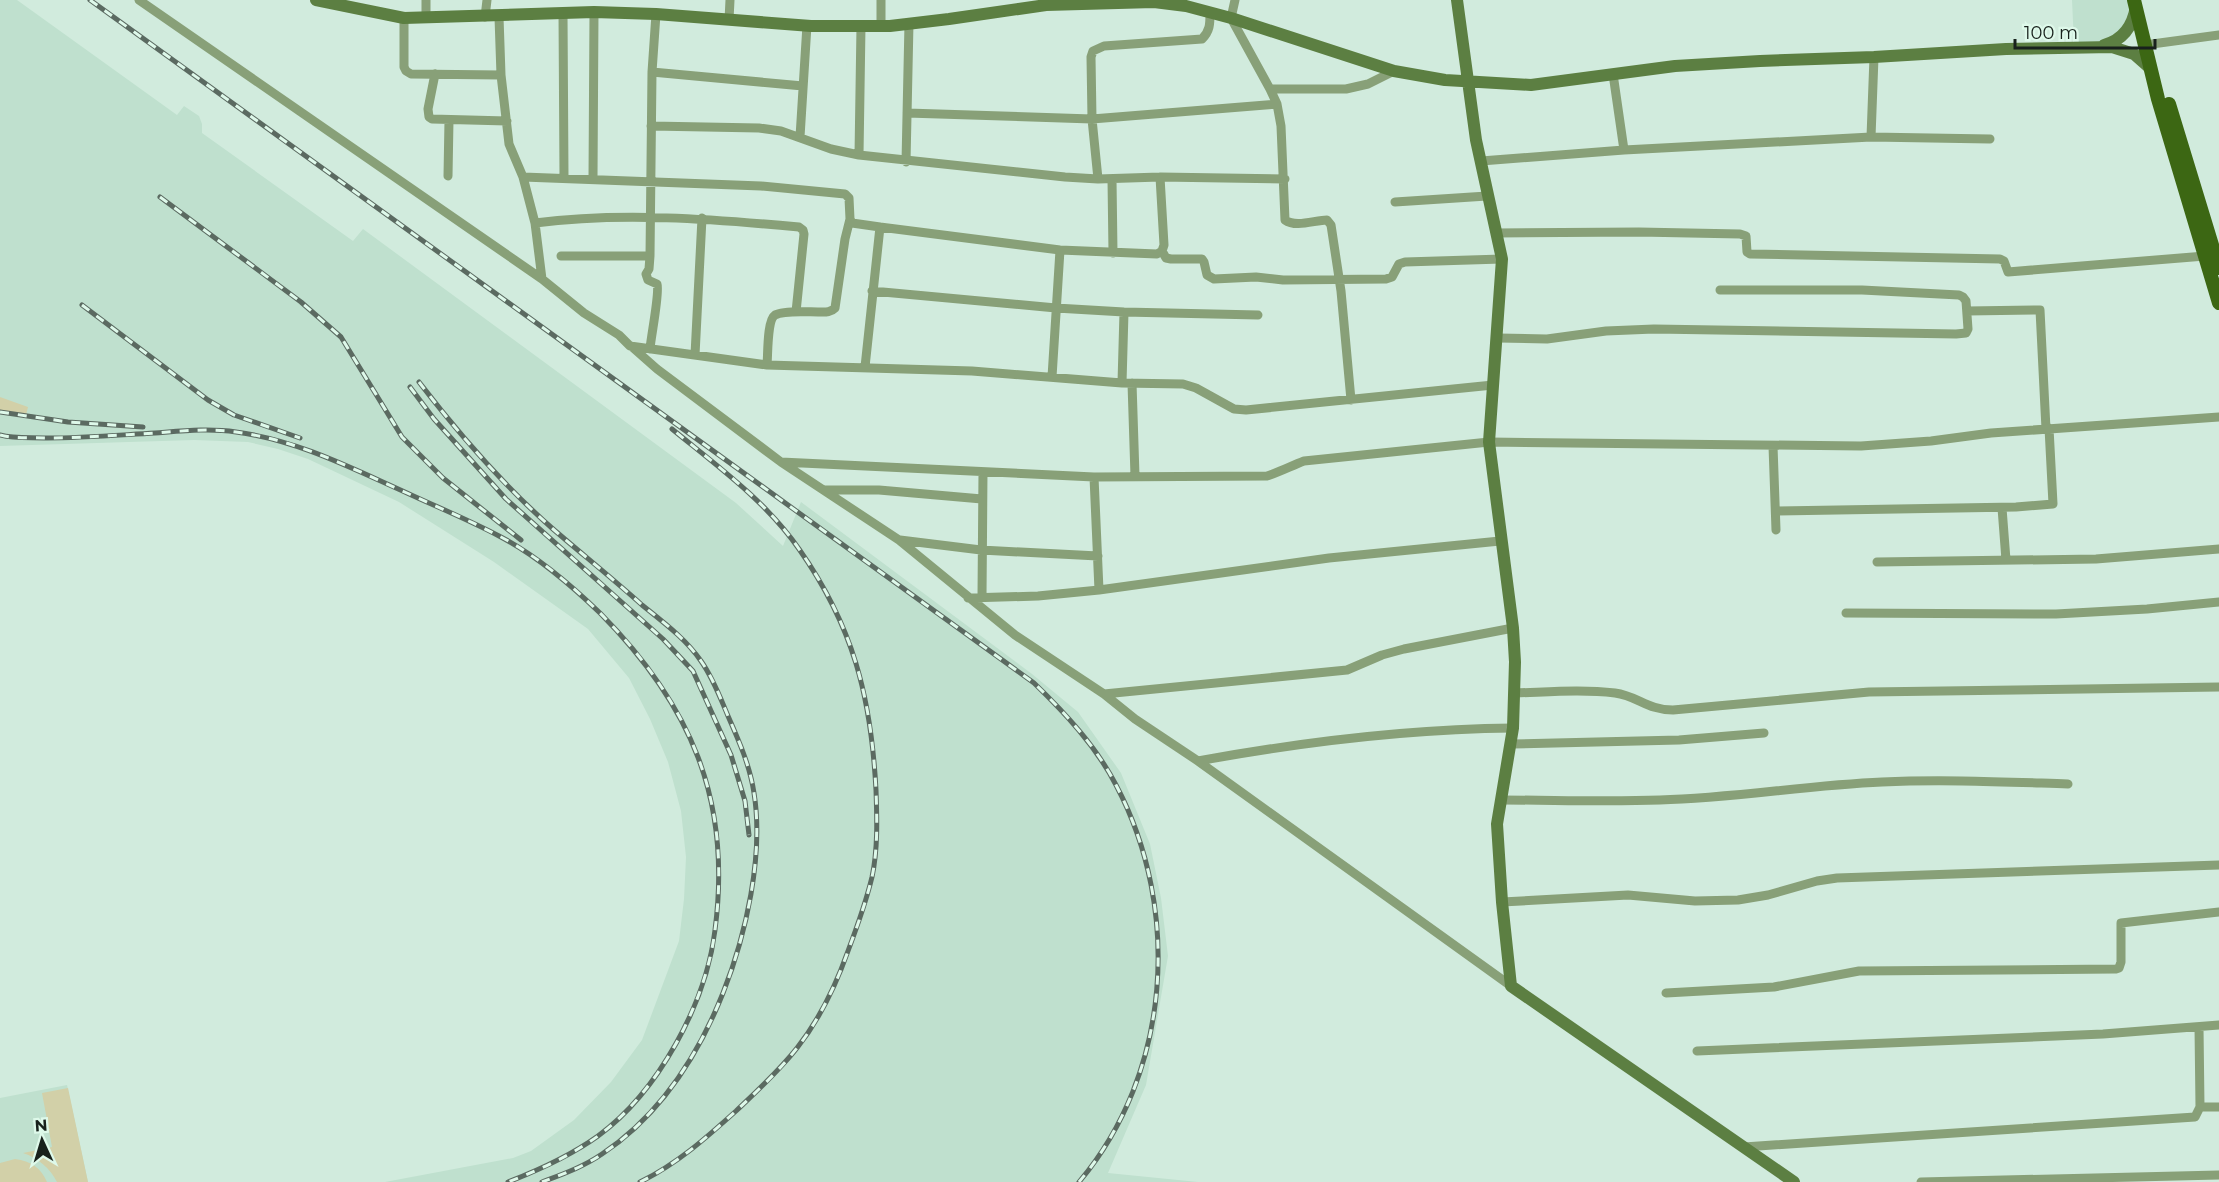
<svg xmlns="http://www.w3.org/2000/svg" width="2219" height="1182" viewBox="0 0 2219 1182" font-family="Montserrat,sans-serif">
<rect width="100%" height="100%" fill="#d1ebdd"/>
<!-- built -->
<path fill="#bfe0ce" d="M0 0H17L177 115 184 106 199 116 202 124V133L353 241 363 229 736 503 783 546 801 502 1032 674 1078 712 1121 773 1150 844 1161 898 1168 956 1146 1085 1108 1173 1198 1182H385L513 1158 531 1151 574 1120 611 1082 642 1040 679 941 684 899 686 857 681 811 668 762 650 719 629 678 588 629 494 562 399 502 308 459 278 449 248 442 194 440 0 446Z
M2072 0H2129L2130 20 2128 25 2106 42 2074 43Z
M67 1085 88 1182H0V1098Z"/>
<!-- green -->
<path fill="#d2d0a8" d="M0 397 28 407 26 415 0 411Z
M68 1088 88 1182H57C50 1168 38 1158 23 1153L52 1147 42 1093Z
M15 1159C31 1161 41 1168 47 1182H0V1163Z"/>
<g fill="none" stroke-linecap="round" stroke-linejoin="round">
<!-- street -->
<path stroke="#88a078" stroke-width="9" d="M139 0 542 279 584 313 619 335 630 346 767 365 972 371 1122 383 1183 384 1196 388 1234 409 1246 410 1493 385
M426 0V18
M881 0V26
M1235 0 1231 18 1270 89 1277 104 1281 126 1285 220C1296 228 1315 220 1327 220L1331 225 1341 291 1351 400
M563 13 564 177
M485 17 487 0
M499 17 501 75 509 144 523 177 535 223 542 279
M404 18V67L406 71 411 74 501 75
M729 20 730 0
M2152 44 2219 35
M652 72 803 86
M435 74 428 109 429 117 432 119 507 121
M1613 74 1624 150
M1270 89H1346L1368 84 1394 71
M907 113 1092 119 1277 104
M651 126 759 128 781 131 831 149 859 155 1065 177 1098 179 1160 177 1285 179
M800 137 807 25
M1871 137 1874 57
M859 155 861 26
M1481 161 1624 150 1871 137 1990 139
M906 162 909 23
M448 176 449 120
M523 177 761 186 845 194 849 198 850 219 852 223 880 227 865 367
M593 178 594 12
M1098 179 1092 119 1091 57 1093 51 1104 46 1202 39C1210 31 1210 24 1210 13
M1112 179 1113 253
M1395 202 1487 196
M535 223C621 212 712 219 799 227L803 230 804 234 796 312
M880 227 1060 250 1157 254 1162 251 1164 245 1160 177
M1496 233 1639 232 1740 234 1746 236 1747 252 1750 254 2000 259 2004 261 2008 272 2205 256
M1162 251 1166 258 1171 259H1202L1204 262 1207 275 1214 279 1256 277 1283 280 1386 279 1392 277 1399 264 1405 262 1502 259
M561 256H650
M872 291 1056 308 1124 312 1258 315
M1967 311 2040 310 2046 429
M1498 338 1547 339 1606 331 1654 329 1956 334 1966 333 1968 329 1966 301 1963 297 1959 295 1862 290H1720
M631 346 657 369 781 462 899 540 1015 635 1104 694 1135 719 1198 761 1511 986
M650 349C651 336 660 292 657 284L648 280 646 274 649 269 650 256 652 72 656 14
M695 355 702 218
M767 365C768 355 767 320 775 315 784 310 808 312 818 312 825 312 830 313 835 308L845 239 850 219
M1052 377 1060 250
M1122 383 1124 312
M1132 383 1135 476
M1773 446 1776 530
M781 462 1094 477 1267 476C1280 472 1291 466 1304 461L1489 442 1861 446 1931 441 1991 433 2219 417
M1094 477 1099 590
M825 490H879L982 499
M2002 508 2006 560
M1776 511 2016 507 2053 504 2049 428
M900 540 981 550 1098 556
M1877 562 2096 559 2219 549
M982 597 983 472
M968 598 1038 596 1099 590 1329 558 1500 541
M1846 613 2056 614 2147 609 2219 602
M1515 693C1548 692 1582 689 1615 693 1638 696 1647 710 1673 710L1869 692 2219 687
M1104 694 1347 670 1382 655 1404 649 1513 628
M1512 744 1679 740 1764 733
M1198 761C1302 742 1407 729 1513 728
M1502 800C1554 800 1608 802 1660 800 1735 798 1808 785 1882 782 1944 779 2006 782 2068 784
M1502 902 1628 895 1695 901 1738 900 1768 895 1817 881 1837 878 2219 865
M1666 993 1774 987 1859 971 2116 969 2119 968 2121 962V923L2219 912
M1697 1051 2103 1034 2219 1025
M2200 1107H2219
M1744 1147 2195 1117 2200 1107 2199 1027
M1921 1182 2219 1175"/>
<!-- secondary -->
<path stroke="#5c7f42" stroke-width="12" d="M316 0 404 18 594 12 656 14 811 26H890L949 19 1046 5 1154 2 1186 6 1231 18 1394 71 1445 80 1531 85 1675 66 1760 61 1874 57 2006 49 2112 47 2134 54 2151 69
M1457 0 1476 140 1502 259 1489 442 1513 628 1515 662 1513 728 1497 824 1502 902 1511 986 1794 1182
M2104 45C2123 40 2133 26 2136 6"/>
<!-- primary -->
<path stroke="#3c6713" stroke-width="14" d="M2134 0 2158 99 2219 303
M2169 104 2219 268"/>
<!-- rail casing -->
<g stroke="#5b6a61" stroke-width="5">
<path id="rail" d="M90 0 1034 683C1065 713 1096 746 1116 785 1182 910 1171 1073 1079 1182
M160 197 301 302 341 337 402 437 443 478 521 540
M82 305 208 400 234 415 300 438
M419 382C459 434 503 485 553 529 582 554 613 579 642 605 663 622 686 639 701 661 713 678 720 697 728 716 739 741 750 766 754 793 764 855 746 935 723 993 698 1056 659 1116 602 1154 583 1167 563 1174 542 1182
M410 387 434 419 506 499 663 639 693 671 731 755 745 801 749 835
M0 412 68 422 143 427
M0 435C15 439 32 437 47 438 83 438 119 435 155 433 182 431 209 428 236 432 297 440 351 468 407 493 437 507 469 520 499 536 536 555 570 584 600 613 691 705 732 800 715 930 706 1004 658 1092 598 1136 570 1156 539 1170 508 1182
M640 1182C677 1164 706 1138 736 1111 756 1092 779 1071 797 1048 819 1020 836 985 848 951 857 927 866 902 872 877 878 849 877 818 876 790 871 696 853 626 799 549 766 501 716 465 672 429"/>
</g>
<!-- rail -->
<use href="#rail" stroke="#def9ea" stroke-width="3" stroke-dasharray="9" stroke-linecap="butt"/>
</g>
<!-- north arrow -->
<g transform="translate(42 1140) rotate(356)" stroke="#def9ea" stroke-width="4.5" paint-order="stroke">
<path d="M0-4.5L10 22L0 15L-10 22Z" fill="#18211c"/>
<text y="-9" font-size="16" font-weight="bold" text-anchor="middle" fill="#18211c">N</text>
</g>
<!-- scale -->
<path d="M2015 39v9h140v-9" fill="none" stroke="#18211c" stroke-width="3"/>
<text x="2024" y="39" font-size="18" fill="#18211c" stroke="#def9ea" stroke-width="4.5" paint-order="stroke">100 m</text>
</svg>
